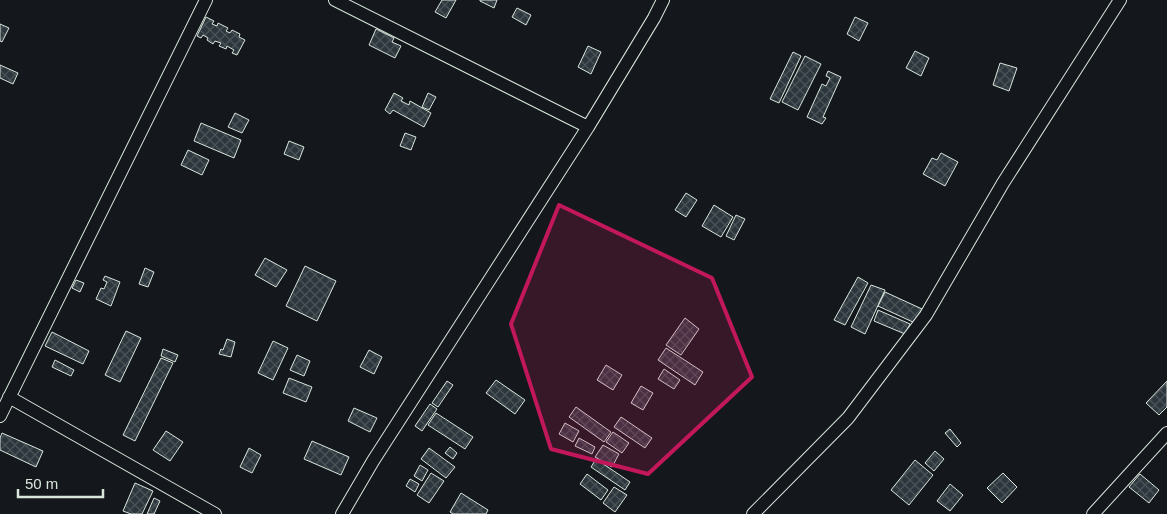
<svg xmlns="http://www.w3.org/2000/svg" width="1167" height="514" viewBox="0 0 1167 514" font-family="Helvetica,sans-serif">
<defs>
<pattern id="building-cross-hatch" width="8" height="8" patternUnits="userSpaceOnUse" patternTransform="scale(1.25)"><rect width="8" height="8" fill="#2c363c"/><path d="M0 0l8 8M0 8l8-8" fill="none" stroke="#4a5358"/></pattern>
</defs>
<rect width="100%" height="100%" fill="#14181c"/>
<!-- building -->
<path fill="url(#building-cross-hatch)" stroke="#d8e6dc" d="M442 0H456L446 18 435 12Z
M480 0H497L494 8 480 1Z
M517 8 531 15 526 25 512 17Z
M206 17 214 21 212 24 217 26 218 23 228 28 226 31 230 33 232 30 240 34 239 37 245 40 237 55 232 53 234 50 227 46 226 49 219 46 221 43 215 41 213 44 207 40 208 38 203 35 201 38 197 36Z
M855 17 868 23 859 41 847 34Z
M0 24 9 28 2 42 0 41Z
M376 29 394 38 392 42 401 46 395 58 369 45Z
M588 46 601 52 591 74 578 67Z
M915 51 929 58 921 76 906 68Z
M793 52 801 56 779 103 770 99Z
M805 56 821 64 798 110 782 102Z
M1000 63 1017 68 1009 91 993 85Z
M0 65 18 73 13 84 0 78Z
M828 71 841 77 823 117 826 118 822 124 807 117 822 84 826 86 830 78 826 76Z
M394 93 403 98 401 101 409 105 410 101 431 113 424 127 393 110 390 114 385 110Z
M428 93 436 97 429 110 422 107Z
M235 113 249 120 242 133 228 127Z
M201 123 241 140 234 158 194 141Z
M405 133 416 137 411 150 400 146Z
M289 141 304 147 299 160 284 154Z
M188 150 209 160 202 175 181 165Z
M941 153 958 162 945 186 923 174 932 158 937 160Z
M686 193 697 200 686 217 675 210Z
M714 205 733 217 721 237 702 226Z
M736 215 745 219 734 240 726 236Z
M265 258 287 270 276 287 255 275Z
M305 266 336 281 317 321 286 306Z
M145 268 154 272 148 287 139 284Z
M105 276 120 282 111 306 96 299 101 288 104 289 107 282 103 280Z
M858 277 868 283 845 325 834 320Z
M76 280 84 283 80 292 72 288Z
M871 285 885 290 865 334 851 327Z
M885 292 922 309 915 323 878 306Z
M878 310 910 324 905 334 874 321Z
M685 318 699 329 681 355 666 345Z
M126 331 141 338 120 382 105 375Z
M52 332 89 351 83 364 45 346Z
M227 339 235 342 231 357 219 354 221 349 223 350Z
M273 341 288 348 273 380 258 373Z
M666 348 703 372 695 385 658 360Z
M163 349 178 355 175 362 161 356Z
M369 350 382 357 374 374 360 367Z
M297 355 310 361 304 376 290 370Z
M161 358 173 363 135 441 123 435Z
M55 360 74 370 71 376 52 367Z
M606 365 622 375 613 390 597 380Z
M664 369 680 380 674 389 658 379Z
M289 378 312 387 306 402 283 393Z
M496 380 525 400 515 414 486 393Z
M447 381 453 385 438 407 432 403Z
M1167 381V407L1159 415 1146 403Z
M641 386 653 393 643 410 631 403Z
M430 404 437 409 422 431 415 426Z
M576 407 611 432 604 442 569 417Z
M354 408 377 418 370 432 348 421Z
M436 413 473 437 465 449 428 425Z
M621 417 652 438 645 448 614 427Z
M565 423 579 431 573 442 559 434Z
M950 429 961 443 957 447 945 433Z
M166 431 183 442 170 461 153 450Z
M613 432 629 443 622 453 606 442Z
M2 433 43 451 36 467 0 450V438Z
M579 438 595 447 592 454 575 446Z
M312 441 349 457 341 475 304 459Z
M603 445 619 454 612 467 595 457Z
M450 447 457 453 453 459 445 453Z
M249 448 261 455 252 473 240 467Z
M429 448 455 467 446 478 421 459Z
M935 451 944 459 934 471 925 463Z
M596 459 630 482 625 490 591 467Z
M915 460 933 475 909 505 891 490Z
M420 465 428 470 422 481 414 476Z
M431 473 444 481 429 503 417 495Z
M1003 473 1017 487 1002 503 987 488Z
M587 474 608 490 601 500 580 484Z
M1140 474 1159 490 1149 503 1129 487Z
M410 479 419 484 415 492 406 486Z
M135 483 153 491 142 514H131L123 511Z
M950 484 963 495 950 511 937 501Z
M614 487 627 495 615 512 603 503Z
M461 493 488 510 486 514H453L450 512Z
M154 498 160 501 154 514H147Z"/>
<g fill="none" stroke-linecap="round" stroke-linejoin="round">
<!-- minor casing -->
<g stroke="#d8e6dc" stroke-width="14">
<path id="minor" d="M335 0 588 127
M9 397 215 514
M0 416 206 0
M342 514 373 461 588 127 654 18 663 0
M753 514 848 418 926 315 1003 183 1120 0
M1093 514 1167 433"/>
</g>
<!-- minor -->
<use href="#minor" stroke="#14181c" stroke-width="12"/>
</g>
<!-- marked area -->
<path fill="#c2185b" fill-opacity="0.2" stroke="#c2185b" stroke-width="4" stroke-linejoin="round" d="M559 205 712 278 752 377 648 474 551 449 511 324Z"/>
<!-- scale -->
<path d="M18 489v8h85v-8" fill="none" stroke="#d8e6dc" stroke-width="2.5"/>
<text x="25" y="489" font-size="15" fill="#d8e6dc" stroke="#14181c" stroke-width="4" paint-order="stroke">50 m</text>
</svg>
